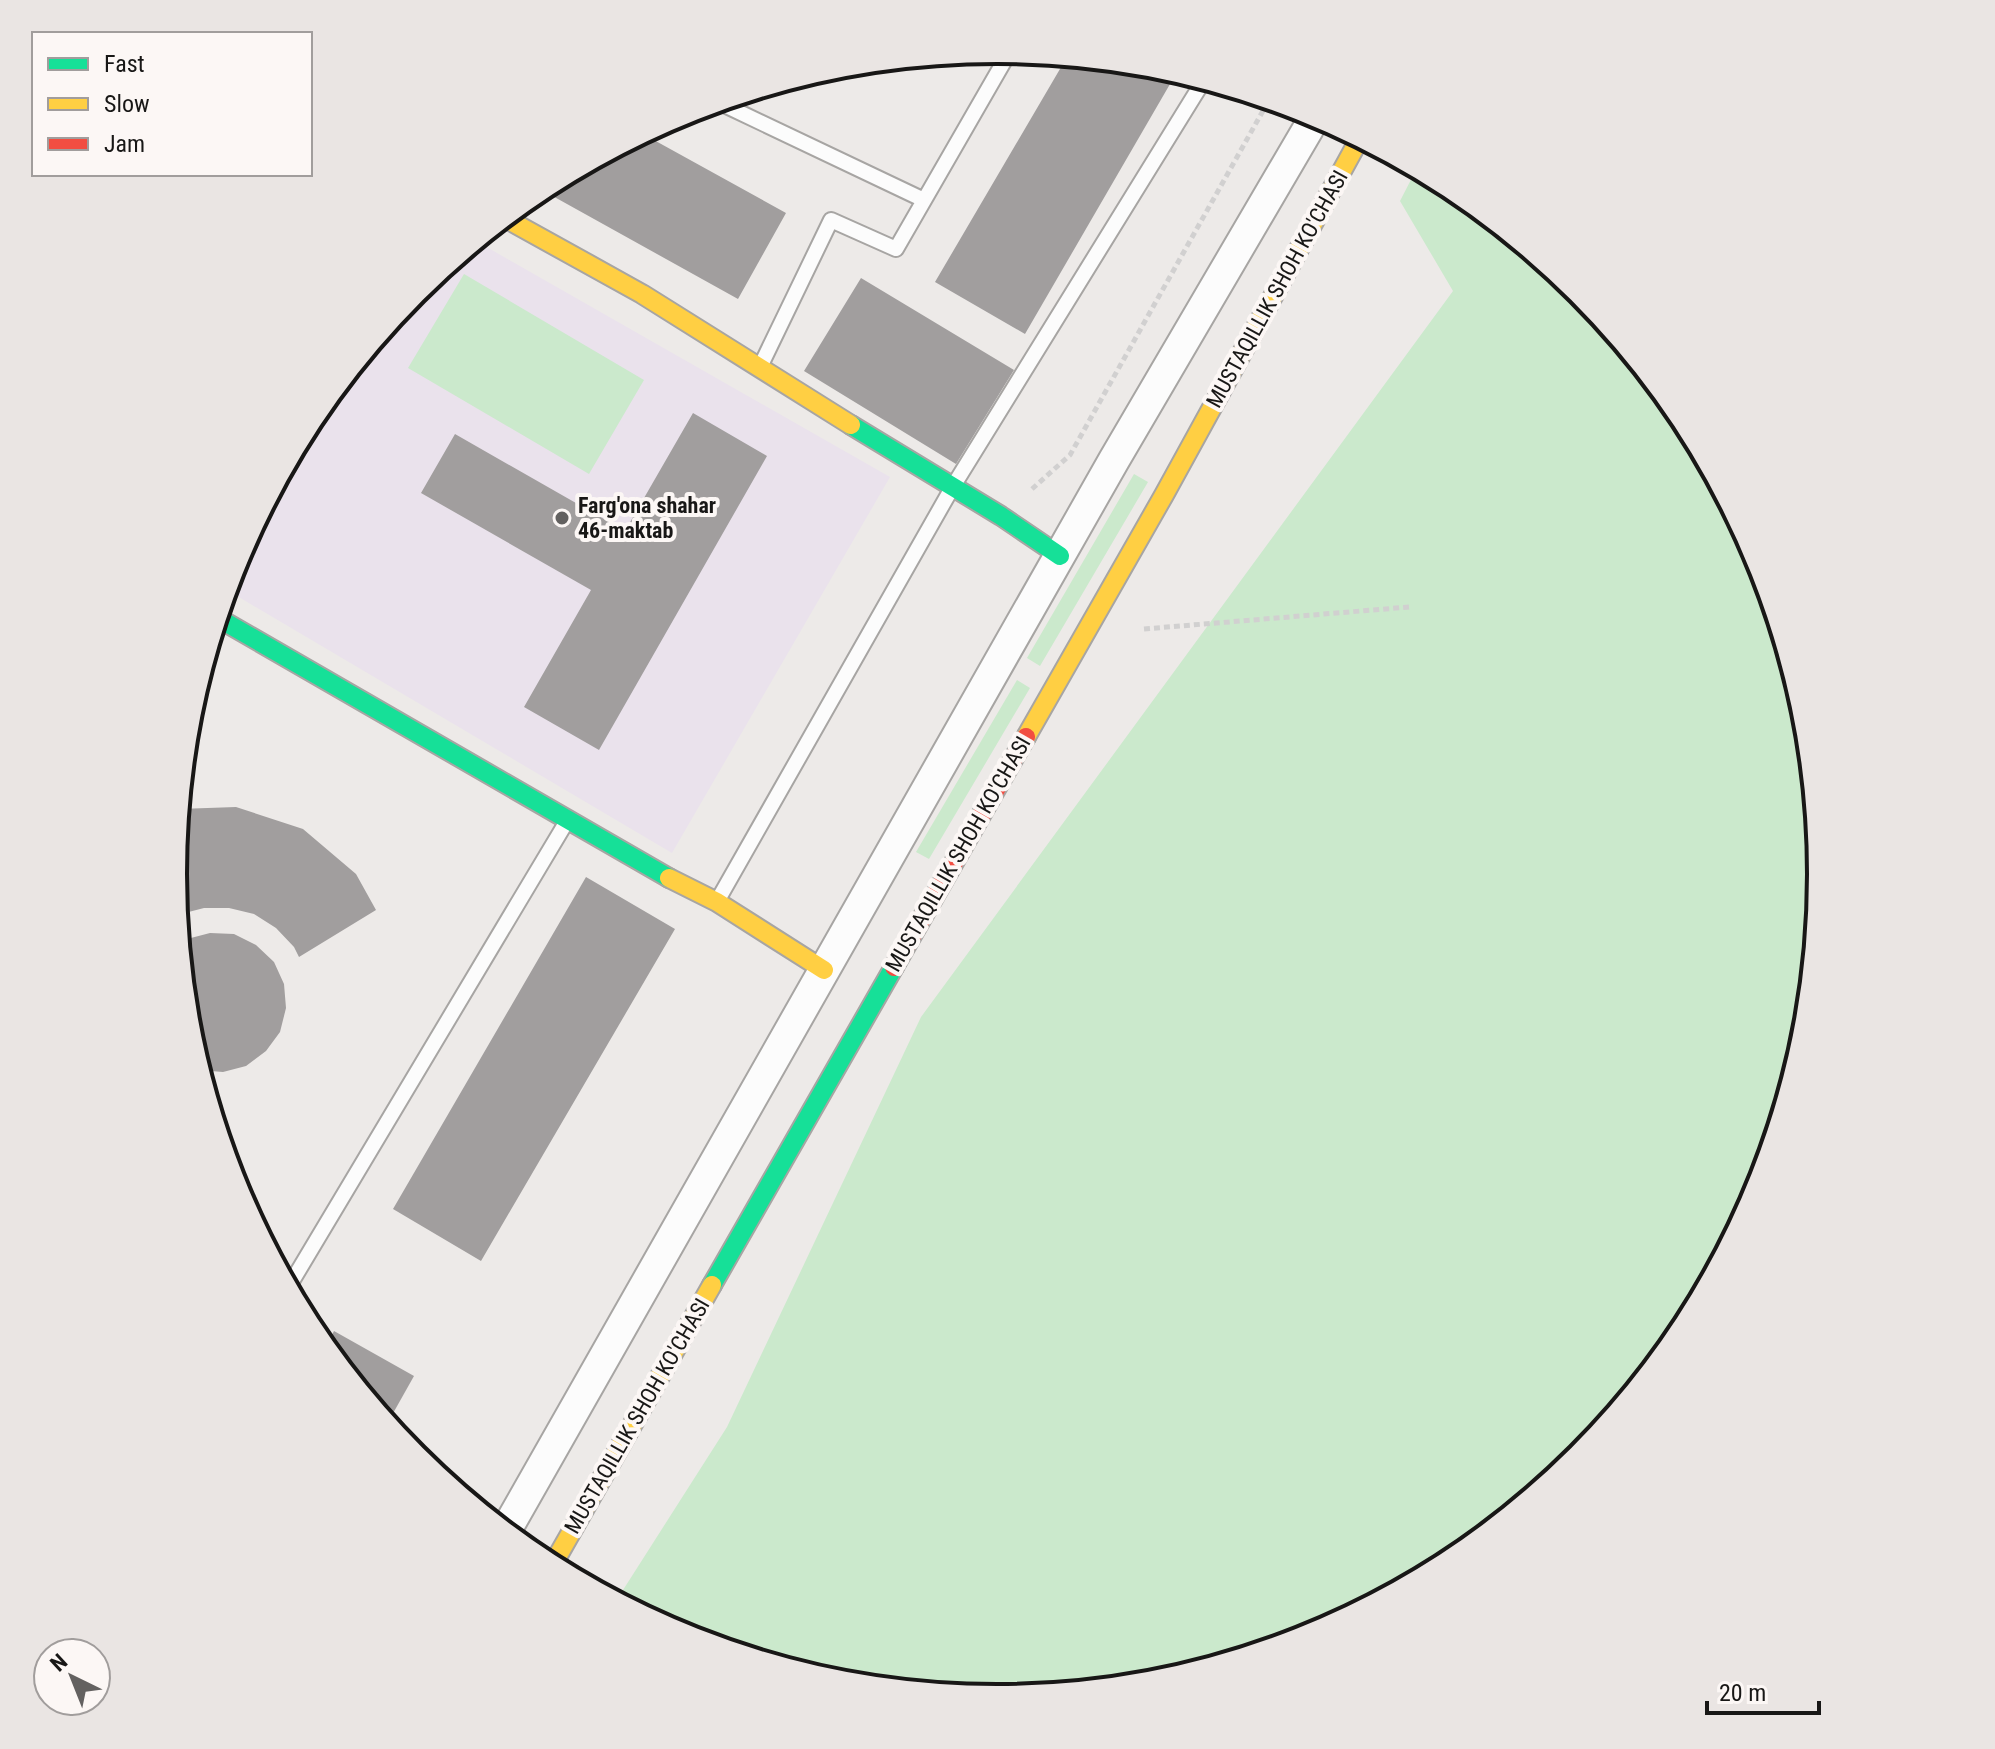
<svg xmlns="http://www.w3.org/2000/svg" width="1995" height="1749" viewBox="0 0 1995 1749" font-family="'Roboto Condensed',sans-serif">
<rect width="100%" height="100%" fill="#edeae8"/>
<!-- education -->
<path fill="#eae2ec" d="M476 241 890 477 672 853 227 590 236 559 312 416 415 291Z"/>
<!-- green -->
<path fill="#cbe9cc" d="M1417 168 1456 189 1581 292 1683 417 1759 559 1806 714 1822 875 1806 1036 1759 1190 1683 1333 1580 1458 1455 1560 1313 1636 1158 1683 997 1699 836 1683 682 1636 616 1601 727 1427 921 1017 1453 291 1400 201Z
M464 274 644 380 589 474 408 368Z
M1134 474 1148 482 1040 666 1027 658Z
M1017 680 1030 688 929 859 916 852Z"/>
<!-- building -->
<path fill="#a19e9e" d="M1067 57 1159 66 1177 72 1025 334 935 282Z
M643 134 786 213 738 299 540 189Z
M861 278 1014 370 956 464 804 371Z
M693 413 767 456 599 750 524 707 591 590 421 493 455 434 625 531Z
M236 807 303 829 356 874 376 910 299 957 294 947 276 928 254 914 229 908H204L177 915 173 874 179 809Z
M586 877 675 929 481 1261 393 1209Z
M210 933 234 934 256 945 274 962 284 984 286 1008 280 1032 266 1051 246 1066 223 1072 199 1070 189 1035 180 944 187 939Z
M334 1331 414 1376 387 1424 325 1348Z"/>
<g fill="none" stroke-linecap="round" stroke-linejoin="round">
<!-- lane casing -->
<g stroke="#a7a5a3" stroke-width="18">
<path id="lane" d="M718 102 924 200
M761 365 831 220 896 249 1010 51
M719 898 952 488 1204 80
M288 1288 567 821"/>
</g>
<!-- street casing -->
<g stroke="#a7a5a3" stroke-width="34">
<path id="street" d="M505 1532 1114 460 1308 129 1314 113"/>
</g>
<!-- fast casing -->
<g stroke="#a7a5a3" stroke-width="22">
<path id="fast" d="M851 425 1001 516 1060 556
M218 618 669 878
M712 1285 894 967"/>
</g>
<!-- slow casing -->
<g stroke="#a7a5a3" stroke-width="22">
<path id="slow" d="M505 218 642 294 851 425
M1026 737 1164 495 1360 138
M669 878 717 902 824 970
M552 1566 712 1285"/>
</g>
<!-- jam casing -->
<g stroke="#a7a5a3" stroke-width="22">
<path id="jam" d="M894 967 1026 737"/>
</g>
<!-- path -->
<path stroke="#d1d0d0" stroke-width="5" stroke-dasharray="6 4" stroke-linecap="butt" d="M1032 489 1070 455 1269 100
M1144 629 1409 607"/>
<!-- lane -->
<use href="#lane" stroke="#fcfcfc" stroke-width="14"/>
<!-- street -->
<use href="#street" stroke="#fcfcfc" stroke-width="30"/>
<!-- fast -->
<use href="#fast" stroke="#16e098" stroke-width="18"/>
<!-- slow -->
<use href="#slow" stroke="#ffcf43" stroke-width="18"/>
<!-- jam -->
<use href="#jam" stroke="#f24e42" stroke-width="18"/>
</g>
<!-- markers -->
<circle fill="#636160" stroke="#fcf7f5" stroke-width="3" cx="562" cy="518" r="8"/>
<g text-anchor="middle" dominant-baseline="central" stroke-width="8" stroke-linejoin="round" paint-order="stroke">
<!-- street labels -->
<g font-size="22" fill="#181716" stroke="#fcf7f5">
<text transform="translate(1277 289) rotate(-61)">MUSTAQILLIK SHOH KO'CHASI</text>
<text transform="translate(958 854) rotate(-60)">MUSTAQILLIK SHOH KO'CHASI</text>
<text transform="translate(637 1416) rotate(-60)">MUSTAQILLIK SHOH KO'CHASI</text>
</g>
<!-- poi labels -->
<g font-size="22" font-weight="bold" fill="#181716" stroke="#fcf7f5" text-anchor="start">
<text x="578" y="505">Farg'ona shahar<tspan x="578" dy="25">46-maktab</tspan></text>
</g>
</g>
<!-- crop -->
<path d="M0 0H1995V1749H0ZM187 874a810 810 0 1 1 1620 0a810 810 0 1 1-1620 0Z" fill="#eae5e3" fill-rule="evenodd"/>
<path fill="none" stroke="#181716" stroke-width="4" d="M187 874a810 810 0 1 1 1620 0a810 810 0 1 1-1620 0Z"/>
<!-- legend -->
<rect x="32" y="32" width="280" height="144" fill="#fcf7f5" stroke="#a19d9c" stroke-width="2"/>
<rect x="48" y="58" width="40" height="12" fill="#16e098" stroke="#a19d9c" stroke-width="2"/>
<text x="104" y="72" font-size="24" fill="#181716">Fast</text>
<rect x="48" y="98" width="40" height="12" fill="#ffcf43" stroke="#a19d9c" stroke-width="2"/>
<text x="104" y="112" font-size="24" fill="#181716">Slow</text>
<rect x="48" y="138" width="40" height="12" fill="#f24e42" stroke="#a19d9c" stroke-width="2"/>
<text x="104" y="152" font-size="24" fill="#181716">Jam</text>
<!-- north arrow -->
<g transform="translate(72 1677) rotate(317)"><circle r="38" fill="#fcf7f5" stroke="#a19d9c" stroke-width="2"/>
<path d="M0-6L14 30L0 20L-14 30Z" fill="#636160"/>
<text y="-12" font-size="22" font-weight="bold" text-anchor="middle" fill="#181716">N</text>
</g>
<!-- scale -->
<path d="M1707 1701v12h112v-12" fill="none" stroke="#181716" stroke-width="4"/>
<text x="1719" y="1701" font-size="24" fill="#181716" stroke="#fcf7f5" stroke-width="6" paint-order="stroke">20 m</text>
</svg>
